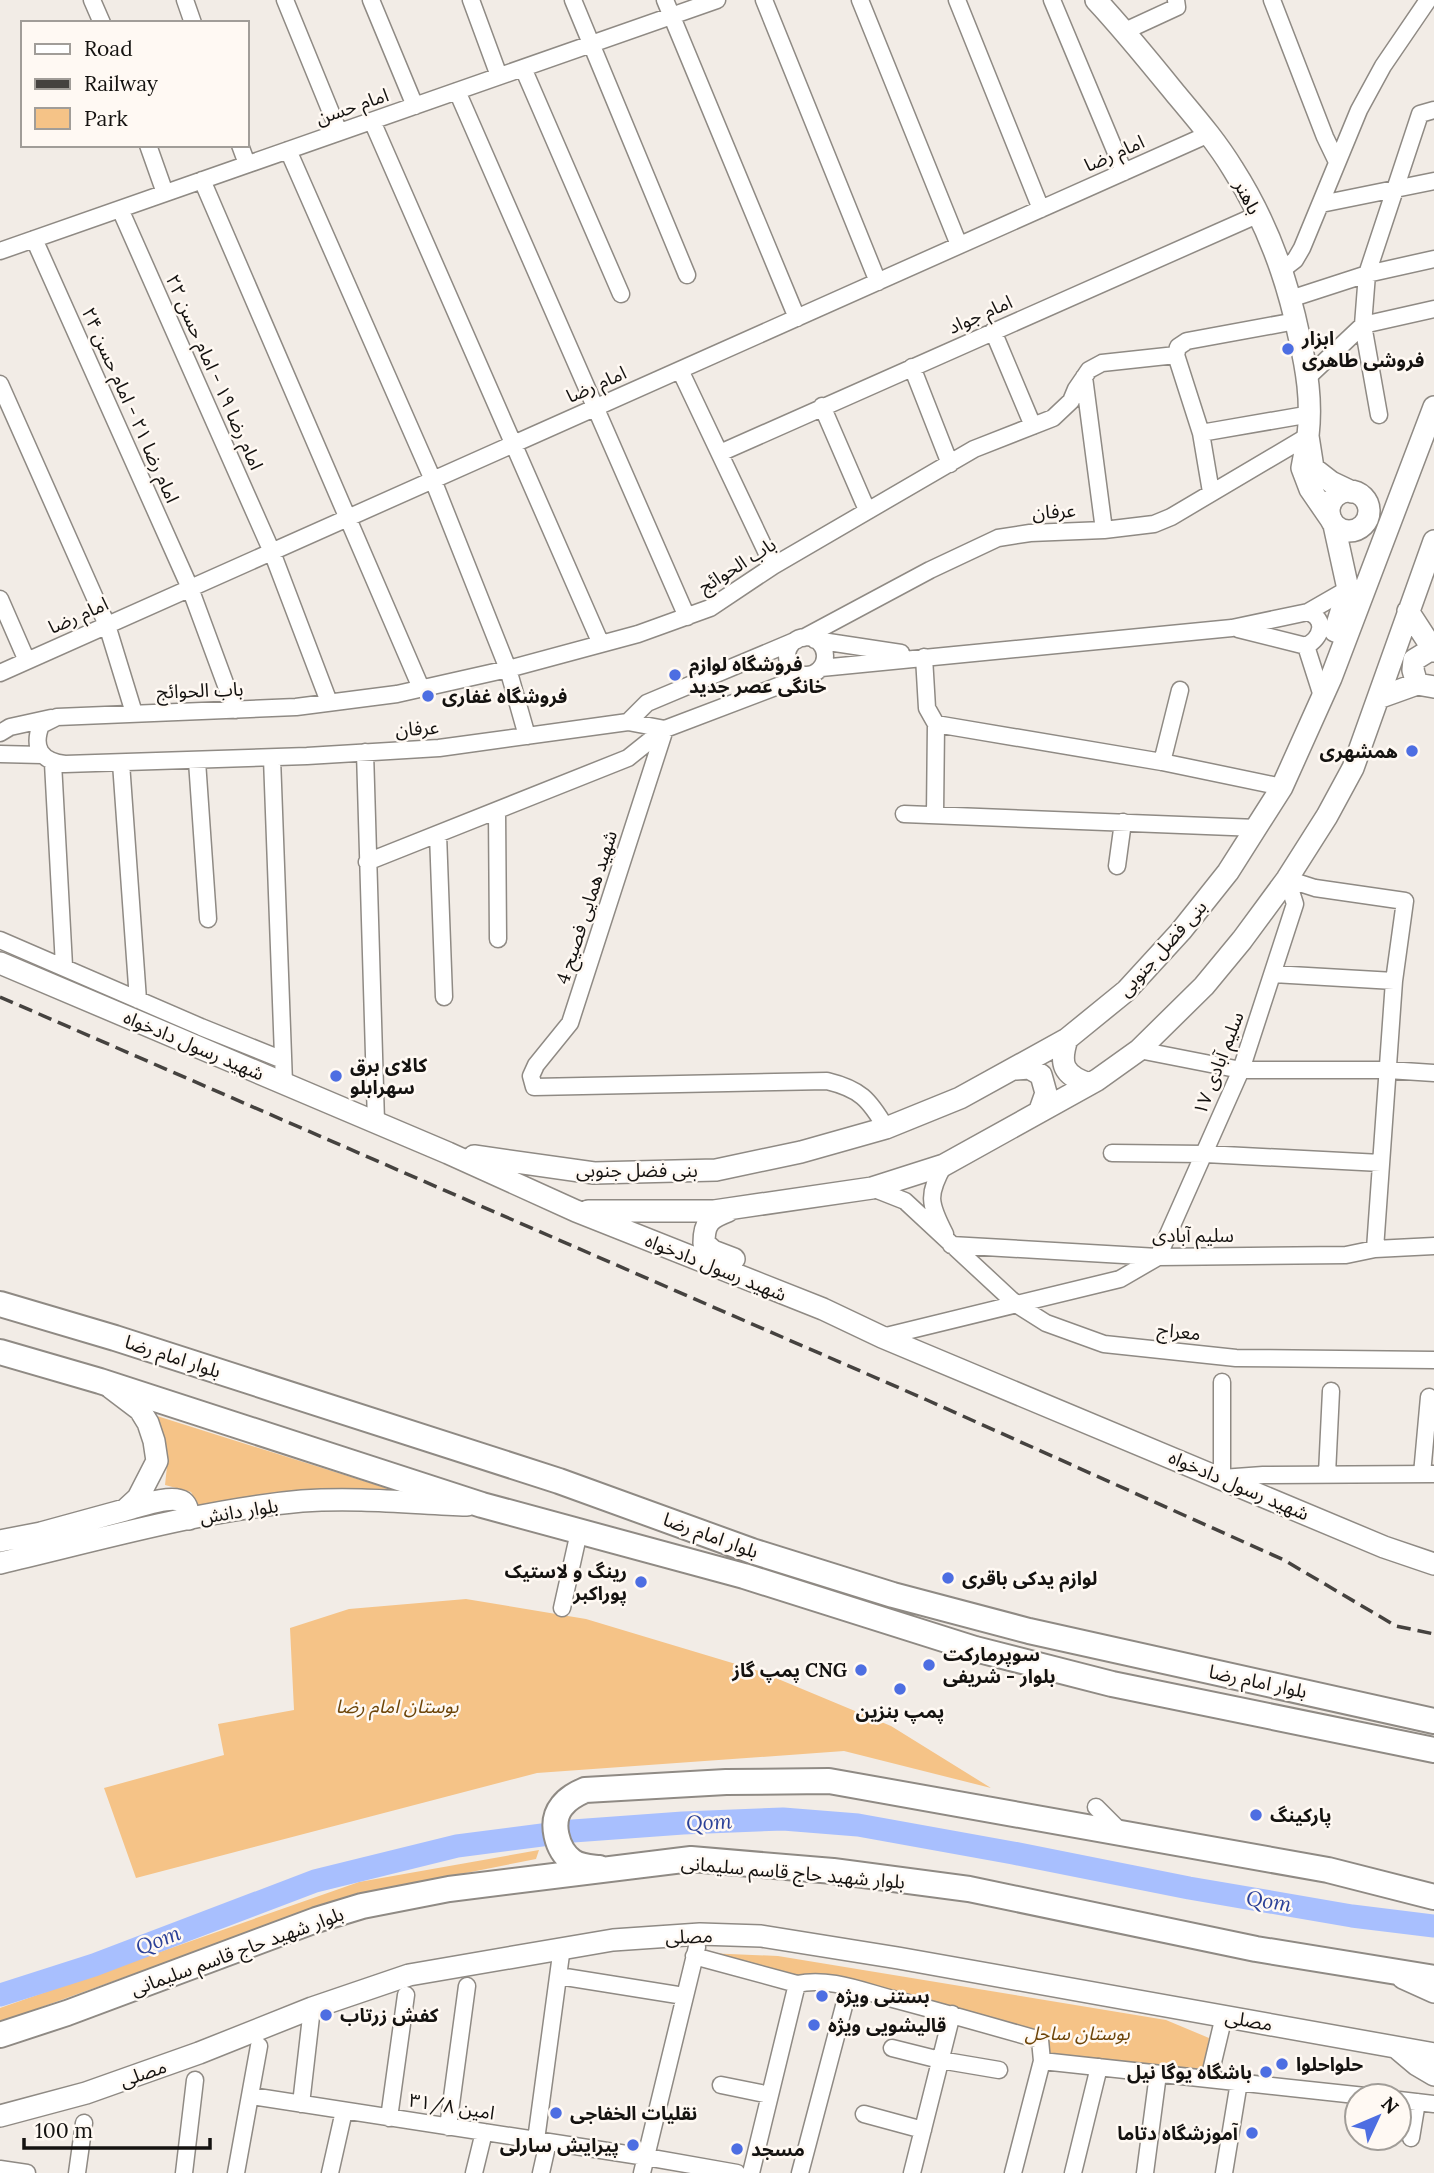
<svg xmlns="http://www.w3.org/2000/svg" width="1434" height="2173" viewBox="0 0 1434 2173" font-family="Lora,'Noto Sans Arabic',serif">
<rect width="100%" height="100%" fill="#f2ece6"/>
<!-- green -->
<path fill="#f5c387" d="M157 1416 405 1494 287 1493 245 1498 200 1510 191 1492 165 1485 168 1457Z
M466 1599 586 1619 759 1671 891 1726 991 1788 844 1751 537 1773 136 1878 104 1788 224 1755 218 1724 294 1710 290 1628 349 1609Z
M539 1850 536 1859 350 1896 0 2022V2008L359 1882Z
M706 1953 778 1956 1166 2020 1209 2038 1204 2069 1049 2058V2035L856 1984 809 1974 792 1977Z"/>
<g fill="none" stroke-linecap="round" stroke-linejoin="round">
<!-- river -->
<path stroke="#a8bffe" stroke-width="23" d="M0 1995 94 1965 315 1881 457 1846 573 1831 683 1823 783 1819 858 1825 1013 1853 1189 1888 1352 1916 1434 1926"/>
<!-- street casing -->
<g stroke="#8f8a84" stroke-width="19">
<path id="street" d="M92 0 102 23
M185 0 193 23
M285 0 339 132
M371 0 415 106
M471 0 499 76
M573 0 687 275
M665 0 797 318
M764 0 878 282
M860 0 959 245
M957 0 1041 209
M1052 0 1124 172
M1272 0 1325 137 1337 162
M1125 31 1177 7 1176 0
M523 68 621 294
M457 91 687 617
M372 121 601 644
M148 145 165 193
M240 145 247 164
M288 150 433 480 508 669 527 736
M202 180 421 688
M1321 204 1434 181
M120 209 272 552 329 702
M34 239 190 588 235 710
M0 251 717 0
M1282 270 1295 260 1302 248 1359 110 1383 66 1428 0
M1290 299 1367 274 1434 259
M1363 325 1434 309
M993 331 1033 426
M1176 355 1201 433 1211 492
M912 367 950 464
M680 370 773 566
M1084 377 1104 530
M1308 377 1363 325
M0 384 107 625 134 713
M822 406 867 510
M1379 415 1363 325 1367 274 1420 114 1434 110
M1201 433 1311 414
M720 453 1257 215
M0 599 27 661
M1238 629 1306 646 1322 696
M787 656a19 19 0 1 1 38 0a19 19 0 1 1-38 0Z
M803 638 930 570 998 538 1030 533 1104 530 1154 524 1171 517 1308 436
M797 640 647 703 628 722 439 748 307 756 65 764C41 761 32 748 41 725L57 717 296 707 397 694 508 669 638 634 710 608 773 566 974 449 1053 418 1071 401 1076 389 1089 370 1102 363 1176 355 1178 347 1187 341 1296 321
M815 640 901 653
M1306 646C1322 638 1327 619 1308 612
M924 657 927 708 936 724 935 815
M821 668 1232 628 1308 612 1348 589
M0 673 1209 134
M628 722 665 729 807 675
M936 724 1162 762 1282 787
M665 729 570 1023 536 1065 531 1076 534 1087 827 1081C860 1089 869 1099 886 1128
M0 733 10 727 51 718
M365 752 376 1122
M0 754 42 755
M272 758 284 1083
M197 761 208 919
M1162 762 1180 690
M53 763 64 966
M121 763 138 1000
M497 811 498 939
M904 814 1257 828
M438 834 444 997
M367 862 628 758 663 730
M1117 866 1123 822
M1287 879 1315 888 1405 901 1394 981 1375 1249
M0 940 201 1027 283 1060
M1273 974 1394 981
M1139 1050 1241 1070H1388L1434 1073
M1112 1153 1205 1154 1381 1163
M944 1165C927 1195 929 1203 945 1234
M872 1188 905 1201 1016 1304 1046 1323 1104 1344 1236 1358 1434 1360
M951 1245 1158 1257 1346 1255 1375 1249 1434 1246
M882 1337 1120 1279 1158 1257 1241 1070 1295 904 1287 879
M1222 1382V1478L1263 1475 1434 1474
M1327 1474 1331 1391
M1422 1474 1429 1397
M562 1608 579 1532
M1096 1807 1121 1832
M694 1956 797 1984C829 1977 862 1991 893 1999 942 2012 991 2026 1040 2040L1042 2061 1365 2096
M559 1976 684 1996
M892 2048 940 2060 999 2070
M1209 2079 1224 2016
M721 2085 770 2095
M251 2096 646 2157 737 2173
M1399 2100 1434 2104
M301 2104 312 2008
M864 2114 923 2130
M389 2118 406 1995
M448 2127 467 1986
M1411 2138 1417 2102
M536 2140 562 1947
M0 2169 27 2173
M77 2173 84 2123
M184 2173 195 2080
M236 2173 259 2046
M330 2173 344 2111
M474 2173 484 2132
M541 2173 548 2142
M642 2173 697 1947
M751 2173 797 1984
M800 2173 849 1987
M912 2173 952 2014
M1013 2173 1042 2061
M1073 2173 1099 2067
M1145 2173 1158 2074
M1224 2173 1239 2082"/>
</g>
<!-- secondary casing -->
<g stroke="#8f8a84" stroke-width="24">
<path id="secondary" d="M1096 0C1124 30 1149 61 1175 93 1195 117 1216 141 1233 169 1265 219 1287 278 1299 336 1307 370 1312 401 1308 436
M1329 511a20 20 0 1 1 40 0a20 20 0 1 1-40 0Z
M1332 521 1310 489 1302 468 1308 436 1313 468 1331 482 1352 492
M1334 525 1348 589 1335 631
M1408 611 1434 651
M1417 684 1413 670 1414 660 1432 649
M1378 698 1417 684 1434 687
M0 963 448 1153 576 1211 823 1309 882 1337 1384 1547 1434 1564
M1067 1039C1059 1064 1063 1075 1089 1084
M1016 1069 1029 1068 1041 1075 1046 1093 1040 1110
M474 1156 594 1173 716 1170 801 1152 886 1128 960 1098 1067 1039 1126 991 1181 931 1228 872 1282 787 1331 678 1434 407
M588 1211H714L872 1188 944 1165 1097 1080 1139 1050 1204 986 1242 940 1287 879 1327 816 1353 768 1434 541
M728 1211C710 1218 704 1222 704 1243L713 1251 734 1259
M125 1510C137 1507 172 1494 183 1502 188 1506 188 1513 189 1519
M0 1541 41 1533 125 1510 138 1498 157 1461 154 1441 148 1423 140 1410 111 1388
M0 1563C98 1540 202 1510 302 1501 357 1497 413 1503 467 1505
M1403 1978 1434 1992
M1398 2049 1417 2065 1434 2075
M0 2116 86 2093 199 2053 312 2008 409 1975 613 1940 700 1934 761 1936 898 1958 1434 2054"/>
</g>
<!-- primary casing -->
<g stroke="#8f8a84" stroke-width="28">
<path id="primary" d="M0 1304 115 1338 559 1481 752 1551 893 1595 1029 1631 1434 1721
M0 1352 100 1381 482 1505 744 1576 975 1649 1112 1684 1434 1750
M599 1868C590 1867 580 1867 572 1861 557 1850 549 1822 562 1806 568 1798 576 1794 585 1790L726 1782 829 1781 1328 1870 1434 1897
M0 2035 67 2013 316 1920 362 1906 449 1889 691 1859 833 1871 969 1889 1256 1949 1434 1978"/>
</g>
<!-- street -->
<use href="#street" stroke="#fff" stroke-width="16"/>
<!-- secondary -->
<use href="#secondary" stroke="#fff" stroke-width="21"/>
<!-- primary -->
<use href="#primary" stroke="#fff" stroke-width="24"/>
<!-- rail -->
<path stroke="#45423f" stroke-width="3.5" stroke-dasharray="14 7" stroke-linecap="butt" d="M0 997 927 1400 1284 1560 1396 1626 1434 1634"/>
</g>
<!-- markers -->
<g fill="#4d6ee2" stroke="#fff9f3" stroke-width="2.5">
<circle cx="1288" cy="349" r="7"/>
<circle cx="675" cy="675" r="7"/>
<circle cx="428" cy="696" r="7"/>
<circle cx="1412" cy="751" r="7"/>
<circle cx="336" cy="1076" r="7"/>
<circle cx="948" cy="1578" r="7"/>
<circle cx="641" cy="1582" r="7"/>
<circle cx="929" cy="1665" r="7"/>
<circle cx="861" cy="1670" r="7"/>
<circle cx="900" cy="1689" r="7"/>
<circle cx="1256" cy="1815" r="7"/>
<circle cx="822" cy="1996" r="7"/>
<circle cx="326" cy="2015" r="7"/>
<circle cx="814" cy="2025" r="7"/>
<circle cx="1282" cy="2064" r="7"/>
<circle cx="1266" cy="2072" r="7"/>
<circle cx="556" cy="2113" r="7"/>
<circle cx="1252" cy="2133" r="7"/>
<circle cx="633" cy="2145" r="7"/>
<circle cx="737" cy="2149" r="7"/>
</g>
<g text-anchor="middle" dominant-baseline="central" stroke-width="5" stroke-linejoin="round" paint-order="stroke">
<!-- street labels -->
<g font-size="19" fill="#141210" stroke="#fff9f3">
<text transform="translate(352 106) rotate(-19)">امام حسن</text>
<text transform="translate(1114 153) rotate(-24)">امام رضا</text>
<text transform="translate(1248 197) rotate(63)">باهنر</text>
<text transform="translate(980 314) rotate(-24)">امام جواد</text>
<text transform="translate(215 372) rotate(66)">امام رضا ۱۹ - امام حسن ۲۲</text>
<text transform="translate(596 384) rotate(-24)">امام رضا</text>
<text transform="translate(131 405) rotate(66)">امام رضا ۲۱ - امام حسن ۲۴</text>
<text transform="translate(1054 511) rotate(-3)">عرفان</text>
<text transform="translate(737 565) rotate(-32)">باب الحوائج</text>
<text transform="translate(78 615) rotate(-24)">امام رضا</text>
<text transform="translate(200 690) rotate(-2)">باب الحوائج</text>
<text transform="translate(417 728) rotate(-4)">عرفان</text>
<text transform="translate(586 907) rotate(-72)">شهید همایی فصیح 4</text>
<text transform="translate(1162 948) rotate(-48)">بنی فضل جنوبی</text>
<text transform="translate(194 1045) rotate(23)">شهید رسول دادخواه</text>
<text transform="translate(1218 1063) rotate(-69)">سلیم آبادی ۱۷</text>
<text x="637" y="1170">بنی فضل جنوبی</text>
<text x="1193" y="1235">سلیم آبادی</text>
<text transform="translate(716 1267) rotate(22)">شهید رسول دادخواه</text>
<text transform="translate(1179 1331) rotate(6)">معراج</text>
<text transform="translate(173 1356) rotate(18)">بلوار امام رضا</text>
<text transform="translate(1239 1485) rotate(23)">شهید رسول دادخواه</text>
<text transform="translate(239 1511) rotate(-9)">بلوار دانش</text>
<text transform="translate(711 1535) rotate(20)">بلوار امام رضا</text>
<text transform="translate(1258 1681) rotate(12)">بلوار امام رضا</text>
<text transform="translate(793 1872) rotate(5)">بلوار شهید حاج قاسم سلیمانی</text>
<text transform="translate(689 1936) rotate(-2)">مصلی</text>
<text transform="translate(237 1951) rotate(-20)">بلوار شهید حاج قاسم سلیمانی</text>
<text transform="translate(1249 2020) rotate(10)">مصلی</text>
<text transform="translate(143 2073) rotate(-19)">مصلی</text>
<text transform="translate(452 2106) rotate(9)">امین ۳۱/۸</text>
</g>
<!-- poi labels -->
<g font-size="19" font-weight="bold" fill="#141210" stroke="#fff9f3" text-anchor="start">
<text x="1302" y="338">ابزار<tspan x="1302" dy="22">فروشی طاهری</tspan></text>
<text x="689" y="664">فروشگاه لوازم<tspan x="689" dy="22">خانگی عصر جدید</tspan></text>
<text x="442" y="696">فروشگاه غفاری</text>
<text x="1398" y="751" text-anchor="end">همشهری</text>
<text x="350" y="1065">کالای برق<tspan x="350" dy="22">سهرابلو</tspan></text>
<text x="627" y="1571" text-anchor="end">رینگ و لاستیک<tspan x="627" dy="22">پوراکبر</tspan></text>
<text x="962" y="1578">لوازم یدکی باقری</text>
<text x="943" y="1654">سوپرمارکت<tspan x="943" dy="22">بلوار - شریفی</tspan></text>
<text x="847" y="1670" text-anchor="end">پمپ گاز CNG</text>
<text x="900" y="1711" text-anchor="middle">پمپ بنزین</text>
<text x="1270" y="1815">پارکینگ</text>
<text x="836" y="1996">بستنی ویژه</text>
<text x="340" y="2015">کفش زرتاب</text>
<text x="828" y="2025">قالیشویی ویژه</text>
<text x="1296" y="2064">حلواحلوا</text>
<text x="1252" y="2072" text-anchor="end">باشگاه یوگا نیل</text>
<text x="570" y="2113">نقلیات الخفاجی</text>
<text x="1238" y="2133" text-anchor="end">آموزشگاه دتاما</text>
<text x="619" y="2145" text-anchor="end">پیرایش سارلی</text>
<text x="751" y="2149">مسجد</text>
</g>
<!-- park labels -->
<g font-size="19" font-style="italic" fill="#6d4509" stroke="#fff9f3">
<text x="397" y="1706">بوستان امام رضا</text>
<text x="1077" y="2033">بوستان ساحل</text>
</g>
<!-- water labels -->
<g font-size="21" font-style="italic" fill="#2a4098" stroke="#fff9f3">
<text transform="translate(709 1822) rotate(-3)">Qom</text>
<text transform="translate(1269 1901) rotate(9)">Qom</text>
<text transform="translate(158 1940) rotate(-21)">Qom</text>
</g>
</g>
<!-- legend -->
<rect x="21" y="21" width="228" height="126" fill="#fff9f3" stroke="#a19d98" stroke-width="2"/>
<rect x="35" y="44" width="35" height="10" fill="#ffffff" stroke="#a19d98" stroke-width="2"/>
<text x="84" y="56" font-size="21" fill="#141210">Road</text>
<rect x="35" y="79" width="35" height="10" fill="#45423f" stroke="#a19d98" stroke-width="2"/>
<text x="84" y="91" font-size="21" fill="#141210">Railway</text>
<rect x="35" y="108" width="35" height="21" fill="#f5c387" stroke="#a19d98" stroke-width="2"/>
<text x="84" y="126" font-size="21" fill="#141210">Park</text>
<!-- north arrow -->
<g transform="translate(1378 2117) rotate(46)"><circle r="33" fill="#fff9f3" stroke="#a19d98" stroke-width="2"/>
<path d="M0-5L12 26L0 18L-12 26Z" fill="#4d6ee2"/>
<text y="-10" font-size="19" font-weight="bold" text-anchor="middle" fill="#141210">N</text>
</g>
<!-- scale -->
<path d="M24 2138v10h186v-10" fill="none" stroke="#141210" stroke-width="3.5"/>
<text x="35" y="2138" font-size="21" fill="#141210" stroke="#fff9f3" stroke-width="5" paint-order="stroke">100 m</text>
</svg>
